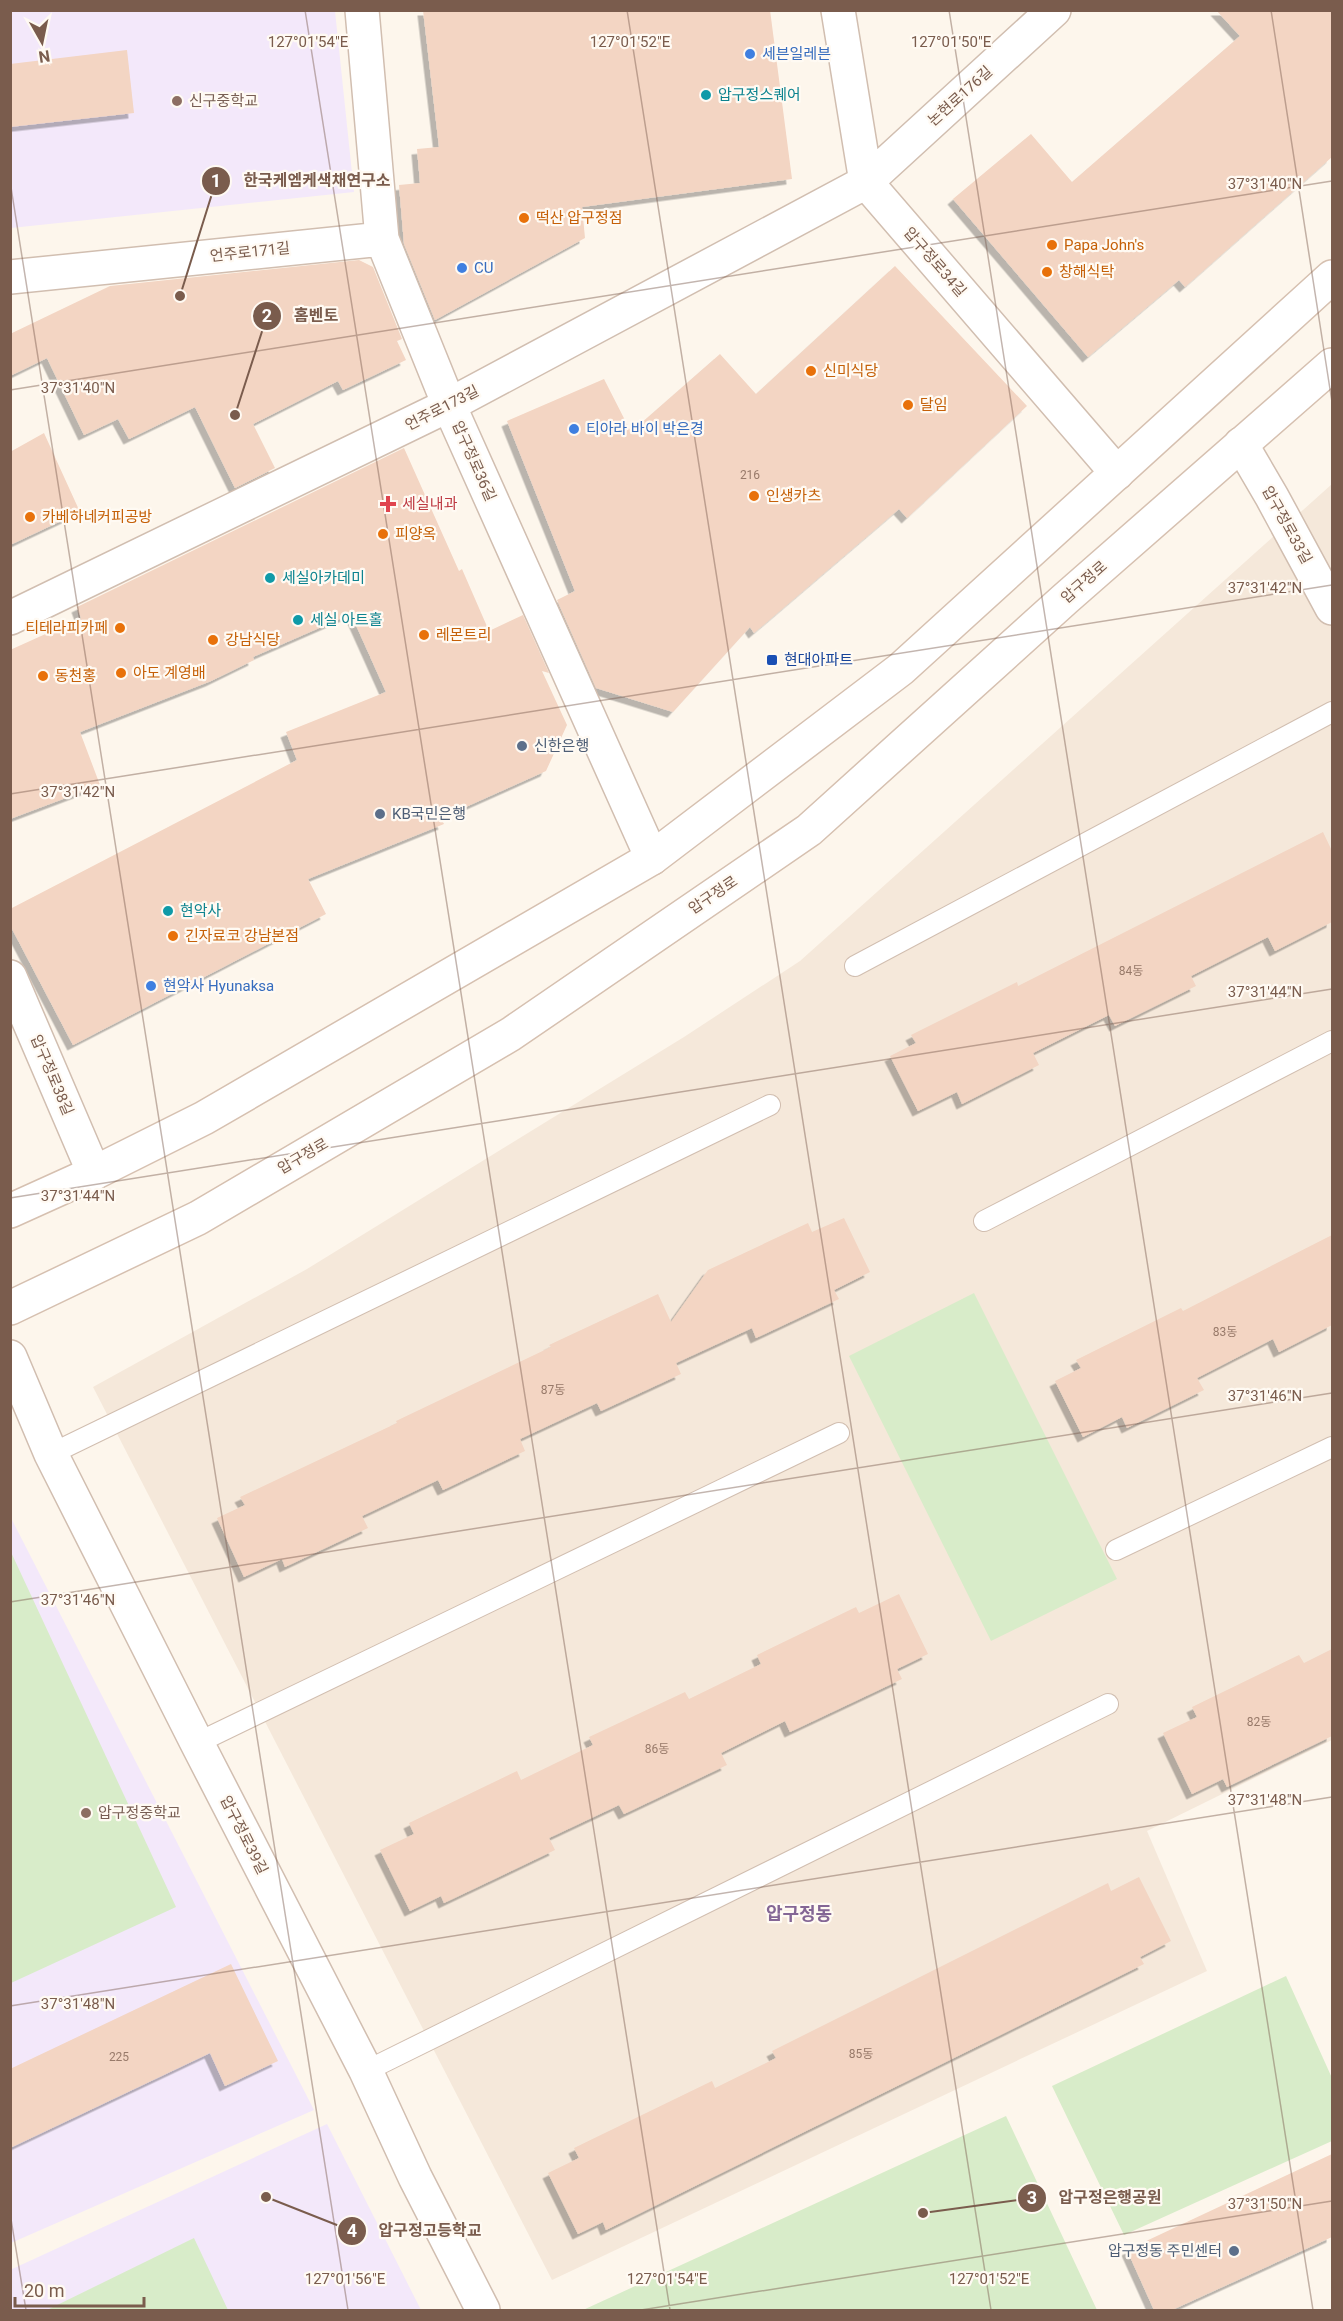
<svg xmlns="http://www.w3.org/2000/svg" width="1343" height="2321" viewBox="0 0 1343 2321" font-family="Roboto,'Noto Sans KR',sans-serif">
<defs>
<filter id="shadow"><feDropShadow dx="-5.5" dy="5.5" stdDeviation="0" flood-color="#0004"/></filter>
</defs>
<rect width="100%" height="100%" fill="#fdf6ec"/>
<!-- residential -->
<path fill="#f5e8da" d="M1332 484V1740L1147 1831 1207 1971 552 2280 93 1387 307 1269 684 1037 800 961Z"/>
<!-- education -->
<path fill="#f3e8fa" d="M10 11H335L354 192 11 228Z
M10 1516 314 2110 11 2243H10Z
M327 2124 421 2310H11L10 2270Z"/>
<!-- green -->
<path fill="#d8ecc9" d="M974 1293 1117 1579 991 1641 849 1356Z
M10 1550 176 1907 11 1983H10Z
M1286 1976 1332 2078V2141L1124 2235 1052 2086Z
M1006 2116 1097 2310H583Z
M194 2238 228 2310H47Z"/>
<!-- building -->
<path fill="#f3d5c3" filter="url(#shadow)" d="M423 10H770L792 179 582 207 585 238 435 320 404 244 399 185 420 183 417 149 439 147Z
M1216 10H1332V157L1185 287 1179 280 1088 357 953 199 1031 134 1072 182 1240 36Z
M127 50 134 113 10 127V64Z
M359 260 373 267 402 339 397 341 406 360 343 390 338 381 253 424 275 468 235 488 195 407 129 439 118 419 84 435 47 358 10 376V334L110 286Z
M895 266 1027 406 907 518 899 509 754 633 750 627 673 712 596 688 557 600 575 591 507 421 604 379 631 432 720 354 756 394Z
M44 433 80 512 10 545V452Z
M404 448 459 571 462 569 489 631 523 615 549 673 542 671 567 725 546 771 441 818 444 824 308 879 326 914 73 1045 10 925V909L297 760 286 732 386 692 351 614 253 657 254 660 211 681 80 732 100 785 10 819V650L81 618 77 607Z
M1323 832 1332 851V922L1275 951 1268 937 1191 976 1196 986 1115 1026 1109 1015 1033 1053 1039 1065 962 1104 957 1092 918 1111 890 1056 916 1043 911 1035 1017 982 1018 986Z
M844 1218 870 1272 834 1290 839 1299 756 1338 752 1328 676 1363 681 1374 601 1411 597 1403 520 1439 525 1451 443 1490 438 1480 362 1516 368 1528 285 1567 282 1559 244 1577 217 1518 245 1505 240 1497 397 1423 396 1421 551 1347 549 1345 658 1294 671 1322 708 1270 808 1223 812 1232Z
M1332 1235V1325L1279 1352 1273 1339 1197 1378 1204 1390 1127 1428 1122 1417 1083 1437 1055 1381 1081 1368 1076 1360 1181 1308 1183 1311Z
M899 1594 928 1654 897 1669 902 1679 790 1732 785 1721 721 1753 727 1765 624 1814 619 1805 549 1838 555 1850 444 1903 441 1896 410 1911 380 1850 414 1834 409 1823 517 1771 521 1780 593 1745 589 1737 685 1692 689 1699 761 1664 757 1655 856 1607 859 1613Z
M1332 1649V1736L1227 1787 1223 1779 1192 1794 1163 1733 1197 1717 1192 1707 1299 1655 1304 1663Z
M1139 1877 1171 1941 1140 1957 1144 1964 606 2230 603 2222 578 2234 548 2173 579 2158 574 2148 712 2081 715 2088 776 2058 772 2051 1108 1883 1111 1891Z
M231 1964 278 2061 225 2086 210 2053 10 2148V2069Z
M1332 2154V2237L1172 2310H1154L1127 2250Z"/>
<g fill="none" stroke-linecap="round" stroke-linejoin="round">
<!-- lane casing -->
<g stroke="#d1beb0" stroke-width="22">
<path id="lane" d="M855 966 1332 712
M984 1221 1332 1041
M51 1454 770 1105
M1116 1550 1332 1447
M197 1743 839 1433
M366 2071 1108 1704"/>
</g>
<!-- street casing -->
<g stroke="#d1beb0" stroke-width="36">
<path id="street" d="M362 10 382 239 449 405 652 858
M838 10 866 182 1117 473
M10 277 382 239
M1241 444 1272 497 1332 608
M10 618 449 405 866 182 1054 10
M10 977 94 1173
M10 1357 51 1454 197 1743 366 2071 415 2177 483 2310"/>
</g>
<!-- secondary casing -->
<g stroke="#d6c0b0" stroke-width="36">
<path id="secondary" d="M10 1211 94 1173 204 1118 652 858 901 669 1332 277
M10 1308 198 1218 511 1034 809 830 1065 599 1332 365"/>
</g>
<!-- lane -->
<use href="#lane" stroke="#fff" stroke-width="20"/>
<!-- street -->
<use href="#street" stroke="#fff" stroke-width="33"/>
<!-- secondary -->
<use href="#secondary" stroke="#fff" stroke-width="33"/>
</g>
<!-- ticks -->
<path fill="none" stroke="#7a5c4d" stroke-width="1.5" stroke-opacity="0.45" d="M305 10 670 2310M627 10 991 2310M949 10 1313 2310M1271 10 1332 402M10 181 348 2310M10 390 1332 181M10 794 1332 585M10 1198 1332 989M10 1602 1332 1393M10 2006 1332 1797M10 2213 26 2310M641 2310 1332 2201"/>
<!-- markers -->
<g fill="#3f7fe0" stroke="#fffaf3" stroke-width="2">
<circle cx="750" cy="54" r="6"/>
<circle cx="462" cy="268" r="6"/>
<circle cx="574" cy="429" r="6"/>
<circle cx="151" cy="986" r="6"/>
</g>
<g fill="#0f9aa8" stroke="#fffaf3" stroke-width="2">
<circle cx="706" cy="95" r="6"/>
<circle cx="270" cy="578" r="6"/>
<circle cx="298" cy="620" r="6"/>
<circle cx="168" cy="911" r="6"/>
</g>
<g fill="#8d6e63" stroke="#fffaf3" stroke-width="2">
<circle cx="177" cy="101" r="6"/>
<circle cx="86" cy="1813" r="6"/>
</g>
<g fill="#e8710a" stroke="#fffaf3" stroke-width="2">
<circle cx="524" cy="218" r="6"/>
<circle cx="1052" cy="245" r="6"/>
<circle cx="1047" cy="272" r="6"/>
<circle cx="811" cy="371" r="6"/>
<circle cx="908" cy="405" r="6"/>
<circle cx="754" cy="496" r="6"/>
<circle cx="30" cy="517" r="6"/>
<circle cx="383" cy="534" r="6"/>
<circle cx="120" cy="628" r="6"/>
<circle cx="424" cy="635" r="6"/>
<circle cx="213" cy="640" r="6"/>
<circle cx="121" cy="673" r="6"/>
<circle cx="43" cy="676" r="6"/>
<circle cx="173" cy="936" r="6"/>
</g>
<path fill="#e0444e" stroke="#fffaf3" stroke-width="2" d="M385 495h6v6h6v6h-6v6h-6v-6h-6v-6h6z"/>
<rect fill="#1a4fb4" stroke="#fffaf3" stroke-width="2" x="766" y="654" width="12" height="12" rx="3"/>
<g fill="#5c6f8a" stroke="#fffaf3" stroke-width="2">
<circle cx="522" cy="746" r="6"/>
<circle cx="380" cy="814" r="6"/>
<circle cx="1234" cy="2251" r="6"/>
</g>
<g text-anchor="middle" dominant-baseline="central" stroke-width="4.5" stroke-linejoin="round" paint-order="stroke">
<!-- number labels -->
<g font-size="12" fill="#987a6a">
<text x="750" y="475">216</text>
<text x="1131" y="971">84동</text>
<text x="1225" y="1332">83동</text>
<text x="553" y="1390">87동</text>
<text x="1259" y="1722">82동</text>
<text x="657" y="1749">86동</text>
<text x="861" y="2054">85동</text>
<text x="119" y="2057">225</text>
</g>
<!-- shop labels -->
<g font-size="15" fill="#366cbe" stroke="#fffaf3" text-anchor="start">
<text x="762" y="54">세븐일레븐</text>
<text x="474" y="268">CU</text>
<text x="586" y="429">티아라 바이 박은경</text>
<text x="163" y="986">현악사 Hyunaksa</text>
</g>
<!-- culture labels -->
<g font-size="15" fill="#0d838f" stroke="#fffaf3" text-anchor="start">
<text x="718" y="95">압구정스퀘어</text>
<text x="282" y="578">세실아카데미</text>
<text x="310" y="620">세실 아트홀</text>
<text x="180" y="911">현악사</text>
</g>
<!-- street labels -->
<g font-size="15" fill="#7a5c4d" stroke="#fffaf3">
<text transform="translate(960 96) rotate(-42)">논현로176길</text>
<text transform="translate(250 252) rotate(-6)">언주로171길</text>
<text transform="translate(935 262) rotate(49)">압구정로34길</text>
<text transform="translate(442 408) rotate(-27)">언주로173길</text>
<text transform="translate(474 461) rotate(66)">압구정로36길</text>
<text transform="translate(1287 525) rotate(61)">압구정로33길</text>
<text transform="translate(1084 582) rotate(-41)">압구정로</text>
<text transform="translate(713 895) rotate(-34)">압구정로</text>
<text transform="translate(52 1075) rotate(67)">압구정로38길</text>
<text transform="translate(303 1156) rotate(-30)">압구정로</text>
<text transform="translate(244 1835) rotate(63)">압구정로39길</text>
</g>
<!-- education labels -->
<g font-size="15" fill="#785e54" stroke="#fffaf3" text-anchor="start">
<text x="189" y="101">신구중학교</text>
<text x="98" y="1813">압구정중학교</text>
</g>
<!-- food labels -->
<g font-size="15" fill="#c56008" stroke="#fffaf3" text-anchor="start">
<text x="536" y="218">떡산 압구정점</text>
<text x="1064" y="245">Papa John's</text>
<text x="1059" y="272">창해식탁</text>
<text x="823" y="371">신미식당</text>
<text x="920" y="405">달임</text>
<text x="766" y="496">인생카츠</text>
<text x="42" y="517">카베하네커피공방</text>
<text x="395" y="534">피양옥</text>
<text x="108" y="628" text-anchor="end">티테라피카페</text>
<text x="436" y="635">레몬트리</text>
<text x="225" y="640">강남식당</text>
<text x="133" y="673">아도 계영배</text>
<text x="55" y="676">동천홍</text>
<text x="185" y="936">긴자료코 강남본점</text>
</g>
<!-- health labels -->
<g font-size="15" fill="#be3a42" stroke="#fffaf3" text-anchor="start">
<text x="402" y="504">세실내과</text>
</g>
<!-- transit labels -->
<g font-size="15" fill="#164399" stroke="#fffaf3" text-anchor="start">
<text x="784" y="660">현대아파트</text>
</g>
<!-- service labels -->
<g font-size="15" fill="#4e5e75" stroke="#fffaf3" text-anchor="start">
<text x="534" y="746">신한은행</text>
<text x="392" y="814">KB국민은행</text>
<text x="1222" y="2251" text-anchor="end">압구정동 주민센터</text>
</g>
<!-- quarter labels -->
<g font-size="18" font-weight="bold" fill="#846695" stroke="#fffaf3">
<text x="799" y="1913">압구정동</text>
</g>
</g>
<g font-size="15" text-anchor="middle" fill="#7a5c4d" stroke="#fffaf3" stroke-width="4.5" stroke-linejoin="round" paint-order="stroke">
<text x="308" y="47">127°01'54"E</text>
<text x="630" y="47">127°01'52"E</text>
<text x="951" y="47">127°01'50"E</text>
<text x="1265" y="189">37°31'40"N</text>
<text x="78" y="393">37°31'40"N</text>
<text x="1265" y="593">37°31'42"N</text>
<text x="78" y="797">37°31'42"N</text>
<text x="1265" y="997">37°31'44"N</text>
<text x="78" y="1201">37°31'44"N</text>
<text x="1265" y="1401">37°31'46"N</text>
<text x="78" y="1605">37°31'46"N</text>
<text x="1265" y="1805">37°31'48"N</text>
<text x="78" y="2009">37°31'48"N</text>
<text x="1265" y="2209">37°31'50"N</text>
<text x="345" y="2284">127°01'56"E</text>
<text x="667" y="2284">127°01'54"E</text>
<text x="989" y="2284">127°01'52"E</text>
</g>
<!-- callouts -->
<path fill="none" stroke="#7a5c4d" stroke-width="2" d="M180 296L216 181M235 415L267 316M923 2213L1032 2198M266 2197L352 2231"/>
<g fill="#7a5c4d" stroke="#fffaf3" stroke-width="2">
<circle cx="180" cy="296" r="6"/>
<circle cx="235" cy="415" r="6"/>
<circle cx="923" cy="2213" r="6"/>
<circle cx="266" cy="2197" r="6"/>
<circle cx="216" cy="181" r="15"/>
<circle cx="267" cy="316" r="15"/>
<circle cx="1032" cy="2198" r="15"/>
<circle cx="352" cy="2231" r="15"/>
</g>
<g font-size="18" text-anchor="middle" font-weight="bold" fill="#fff">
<text x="216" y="187">1</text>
<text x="267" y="322">2</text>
<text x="1032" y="2204">3</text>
<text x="352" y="2237">4</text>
</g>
<g font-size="16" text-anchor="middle" font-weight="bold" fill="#7a5c4d" stroke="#fffaf3" stroke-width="4.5" stroke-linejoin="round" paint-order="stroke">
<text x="317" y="186">한국케엠케색채연구소</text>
<text x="316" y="321">홈벤토</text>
<text x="1110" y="2203">압구정은행공원</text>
<text x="430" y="2236">압구정고등학교</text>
</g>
<!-- border -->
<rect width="1343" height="2321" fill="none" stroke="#7a5c4d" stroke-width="24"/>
<!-- north arrow -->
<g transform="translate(42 42) rotate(171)" stroke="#fffaf3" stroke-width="4.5" paint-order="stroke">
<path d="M0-4.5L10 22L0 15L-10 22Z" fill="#7a5c4d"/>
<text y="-9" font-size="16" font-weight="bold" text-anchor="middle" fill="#7a5c4d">N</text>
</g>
<!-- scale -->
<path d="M15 2297v9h129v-9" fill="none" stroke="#7a5c4d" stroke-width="3"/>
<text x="24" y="2297" font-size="18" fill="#7a5c4d" stroke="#fffaf3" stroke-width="4.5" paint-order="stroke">20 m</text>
</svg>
